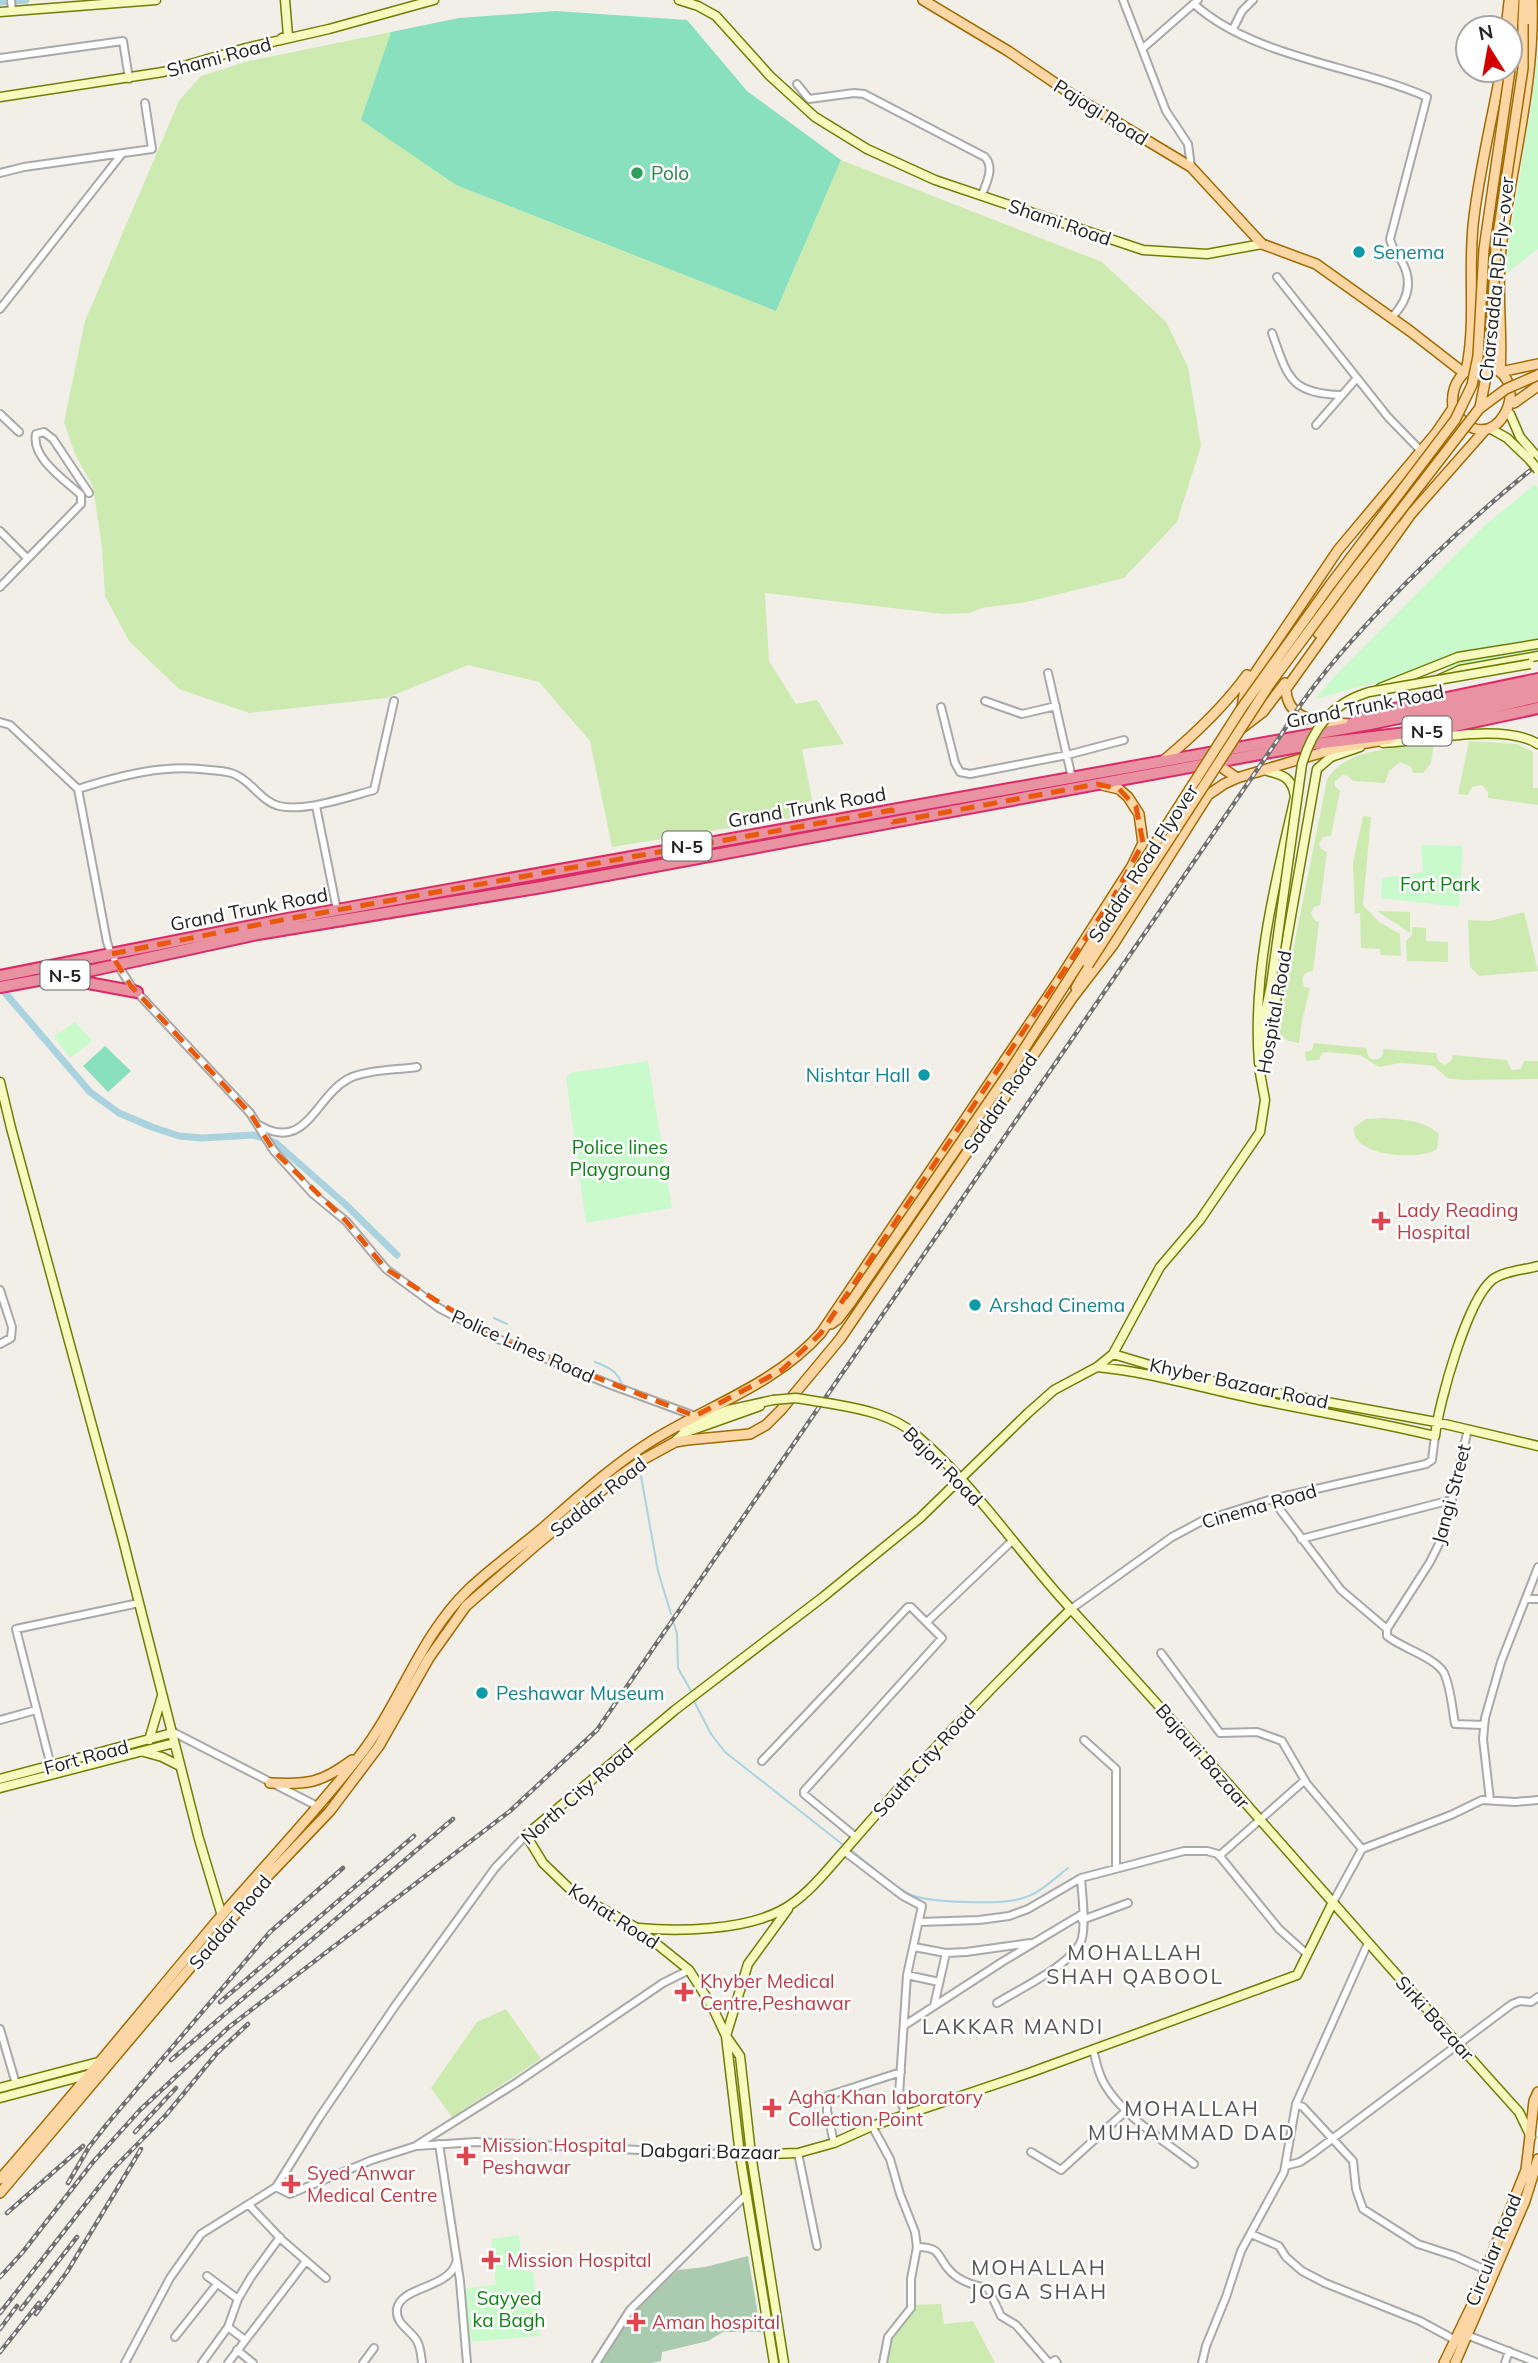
<svg xmlns="http://www.w3.org/2000/svg" width="1538" height="2363" viewBox="0 0 1538 2363" font-family="Mulish,sans-serif">
<rect width="100%" height="100%" fill="#f2efe9"/>
<!-- grass -->
<path fill="#cdebb0" d="M391 32 362 120 456 185 776 311 841 160 1102 262 1166 322 1188 367 1201 446 1177 522 1124 578 1027 602 982 608 970 613 943 614 765 593 769 661 796 704 817 700 844 744 802 749 815 814 612 847 590 741 539 682 468 665 386 698 249 713 179 689 129 641 105 596 102 547 93 487 75 454 64 422 85 321 179 101 201 76 249 61Z
M1469 741 1517 744 1533 752V788H1538V805L1488 798V792L1482 785 1472 787 1468 795 1458 794Z
M1434 744 1431 763 1423 773H1413L1411 767 1400 762 1389 771 1385 783 1353 781 1348 776 1343 775 1335 781V786L1340 791 1331 836 1323 837 1319 844 1321 849 1327 852 1320 905 1314 907 1311 913 1314 920 1319 922 1313 971 1305 973 1302 979 1304 987 1310 988 1302 1021 1299 1043 1288 1041 1277 1031 1327 780C1345 747 1400 748 1434 744Z
M1363 816 1371 817 1363 905 1379 922 1400 934 1401 956 1381 955 1380 949 1361 948 1360 913 1355 914 1353 863Z
M1377 911 1410 912V933Z
M1524 912 1538 971 1479 976 1470 967 1468 920 1490 921Z
M1412 927 1426 928V941L1448 942V962L1407 961 1406 941 1412 935Z
M1314 1043 1366 1048 1369 1058C1377 1061 1384 1059 1383 1049L1436 1053 1438 1061 1445 1065 1452 1060 1453 1055 1507 1060 1511 1070 1521 1069 1524 1061H1538V1079L1461 1080 1447 1078 1434 1066 1428 1065 1400 1063 1379 1067 1360 1055 1326 1052 1322 1053 1319 1060 1306 1061 1305 1052 1312 1050Z
M1384 1118C1404 1120 1424 1120 1439 1134L1437 1149C1420 1161 1350 1157 1354 1127L1366 1119Z
M506 2009 541 2059 452 2117 431 2088 477 2022Z
M941 2304 944 2324 973 2321 995 2363H883L888 2337 912 2305Z"/>
<!-- cemetery -->
<path fill="#aacbaf" d="M748 2256 761 2332H723L708 2341 662 2352 661 2361 651 2363H597L603 2349 631 2314 678 2270 705 2267Z"/>
<!-- park -->
<path fill="#c8facc" d="M1538 53V249L1503 276 1531 108Z
M1535 484 1538 488V657C1463 664 1387 677 1315 699L1336 675 1483 527Z
M1421 845 1463 846 1459 907 1381 898 1382 878 1423 872Z
M75 1022 92 1041 70 1058 54 1036Z
M648 1061 672 1208 586 1223 566 1078 570 1073Z
M519 2235 523 2271H533L540 2336 468 2342 463 2294 467 2288 496 2285 491 2239Z"/>
<!-- pitch -->
<path fill="#88e0be" d="M556 11 687 20 747 91 841 160 776 311 456 185 361 120 391 32 459 18Z
M105 1046 131 1071 108 1092 83 1066Z"/>
<g fill="none" stroke-linecap="round" stroke-linejoin="round">
<!-- stream -->
<path stroke="#aad3df" stroke-width="2" d="M494 1318 507 1324
M595 1362C608 1367 618 1371 622 1385
M641 1476 658 1571 671 1614
M674 1624 677 1634 678 1668 691 1691
M695 1703 711 1734 725 1752 842 1844
M852 1851C870 1865 889 1883 909 1894 927 1903 1003 1905 1023 1898 1040 1893 1054 1879 1068 1868"/>
<!-- canal -->
<path stroke="#aad3df" stroke-width="7" d="M0 2 26 0
M0 987 90 1092 119 1113 152 1127 179 1136 202 1138 254 1135 276 1143 345 1204 397 1255"/>
<!-- street casing -->
<g stroke="#a9a9a9" stroke-width="10">
<path id="street" d="M11 0 12 11
M1123 0 1166 111 1188 144 1191 167
M1194 4C1254 58 1355 65 1427 97L1390 239C1392 248 1396 253 1401 260 1414 282 1408 301 1391 318
M1233 29 1242 11 1253 0
M1142 49 1198 0
M0 58 123 41 129 79
M797 84 809 99 854 93 864 94 985 157C995 168 986 183 982 195
M0 173 24 167 152 149 145 103
M1277 277 1388 417 1421 451
M0 309 121 155
M1272 333C1288 377 1289 393 1341 395
M0 414 19 432
M1316 425 1357 378
M0 531 27 558
M0 587 81 504V495C65 480 31 458 36 434L44 432 53 439 89 493
M1048 673 1072 778
M985 701 1022 714 1056 706
M941 707 955 763 960 772 970 774 1067 755 1124 740
M0 722 10 725 78 789 107 942 111 954 131 986 250 1113 274 1151 313 1194 346 1221 386 1269 439 1308 498 1339 611 1385 695 1416
M78 789C122 775 164 764 210 770 218 771 229 771 236 775 252 782 262 802 279 806 305 812 348 797 374 790L394 701
M316 806 337 910
M259 1125C306 1153 315 1097 348 1079 364 1070 397 1070 417 1067
M0 1290 12 1327 11 1338 0 1344
M1272 1499 1341 1590 1387 1629V1636C1402 1648 1436 1658 1444 1673 1451 1688 1452 1708 1455 1724L1484 1725
M1301 1539 1447 1501H1452
M1526 1599H1538
M1071 1609 1172 1537 1202 1521 1272 1499 1426 1464 1432 1460 1435 1436
M927 1622 1012 1541
M1387 1629 1430 1562 1444 1534 1468 1429
M1161 1653 1220 1733 1257 1732 1282 1741 1307 1784 1362 1849
M0 1720 36 1710
M171 1731 319 1807
M1084 1740 1116 1769V1869
M762 1761 908 1607H911L942 1638 804 1791V1794L856 1837
M51 1766 16 1629 139 1603
M1490 1800 1483 1739 1485 1718 1501 1662 1538 1567
M844 1851 903 1896 922 1906 907 1975 899 2095 906 2116
M1219 1856 1305 1780
M1332 1904 1362 1849 1451 1815 1482 1800 1515 1802 1538 1800
M1082 1920 1128 1903
M920 1922 979 1920 1009 1916 1028 1909 1081 1878 1184 1851H1207L1218 1854 1279 1929 1307 1954
M914 1947 946 1953 966 1952 1030 1943
M907 1975 939 1982
M997 2003C1019 1989 1076 1963 1082 1938 1086 1920 1082 1896 1081 1878
M934 2006 946 1953
M905 2025 1002 1962 1082 1914
M0 2029 16 2084
M1093 2049C1096 2061 1098 2074 1105 2085 1123 2116 1166 2142 1194 2164
M1296 2104 1303 2107 1353 2161 1356 2189 1363 2209 1418 2244 1455 2256 1486 2270
M872 2126 890 2159 900 2194 915 2232 917 2247 911 2279V2308L888 2337 883 2363
M834 2143 827 2111V2096L901 2072
M439 2144 460 2281 467 2363
M417 2145 516 2083 663 1983 689 1970
M1031 2152 1061 2170 1127 2110
M798 2153 817 2246
M1285 2166 1300 2162 1312 2154 1512 2004 1520 2001 1531 2002 1538 1997
M276 2187 290 2194 372 2160 416 2146 476 2142 740 2155
M249 2205 282 2240 326 2278
M1251 2234 1279 2246 1286 2257 1302 2271 1325 2283 1420 2321 1455 2340
M917 2247C943 2247 936 2257 951 2272 960 2281 976 2286 988 2288L1001 2316 1016 2325 1049 2363
M207 2276 238 2299
M228 2327 245 2340
M1467 2335 1538 2363
M175 2337 217 2284
M237 2350 253 2363
M125 2363 170 2278 201 2234 276 2187 319 2118 395 2006 495 1868 526 1835
M202 2363 228 2327 238 2299 251 2277 280 2237
M228 2363 306 2261
M363 2363 374 2348
M422 2363C421 2356 421 2348 417 2341 411 2330 395 2324 397 2309 401 2286 448 2289 456 2263
M596 2363 630 2310 746 2195
M1051 2363 1055 2360 1057 2363
M1202 2363 1206 2346 1226 2297 1241 2251 1284 2172 1296 2104 1368 1943
M1505 2363 1509 2351"/>
</g>
<!-- secondary casing -->
<g stroke="#707d05" stroke-width="11">
<path id="secondary" d="M679 0 698 6 716 16 770 76 815 117 867 149 935 180 1143 250 1207 254 1262 244
M0 12 156 0
M282 38 288 36 285 0
M0 97 163 72 246 48 329 29 434 0
M1510 414 1520 437 1538 458
M1491 429 1507 438 1530 460
M1440 679 1460 670 1538 656
M1380 688 1458 657 1538 644
M1383 743C1425 741 1503 722 1538 744
M1262 1046 1264 1019 1271 985
M1259 1063C1252 975 1275 883 1295 797 1292 776 1282 775 1264 770
M0 1082 11 1128 122 1536 199 1839 222 1916
M1113 1354 1190 1377 1436 1422 1538 1446
M1097 1367C1149 1372 1199 1387 1250 1398 1312 1411 1373 1421 1435 1436 1439 1402 1467 1301 1492 1280 1503 1271 1524 1270 1538 1266
M833 1404C862 1409 893 1415 916 1435 974 1484 1019 1553 1071 1609 1223 1774 1368 1945 1519 2112L1531 2137
M682 1427 728 1410 773 1400
M672 1444 684 1433 760 1406
M149 1740 162 1696
M144 1752 162 1757 180 1766
M0 1779 172 1733
M0 1788 174 1743
M639 1928C679 1932 743 1930 780 1911 806 1898 826 1871 845 1850 866 1826 887 1802 908 1778 960 1719 1015 1664 1071 1609
M0 2088 102 2061
M0 2098 91 2074
M740 2155 798 2153 834 2143 872 2126 1029 2073 1297 1975 1332 1904
M774 2363 740 2155 726 2036 712 2006 689 1970 637 1928 574 1893 543 1863 526 1835 675 1710 823 1597 920 1518 1028 1413 1054 1390 1097 1367 1113 1354 1160 1267 1200 1220 1260 1132 1265 1100 1260 1073 1272 1024 1317 769 1331 757 1360 747
M784 2363 751 2154 740 2056 726 2036 748 1964 788 1909"/>
</g>
<!-- primary casing -->
<g stroke="#a06b00" stroke-width="12">
<path id="primary" d="M923 0 1008 51 1080 100 1191 167 1262 244 1316 264 1410 331 1464 373
M1532 0C1535 85 1511 165 1501 249 1496 290 1503 331 1500 372L1538 364
M1523 24 1524 0
M1506 28 1509 2
M1510 68 1514 0
M1466 371C1477 320 1467 269 1474 217 1480 168 1492 119 1501 70
M1514 403 1538 386
M1318 633 1363 566 1397 526
M1242 708 1245 688 1338 550 1436 433 1453 408C1450 386 1463 362 1489 367 1538 379 1491 471 1453 408
M1354 724C1328 722 1287 725 1286 689L1411 514 1485 430
M1242 728 1263 712 1285 683
M1163 761C1194 735 1223 708 1247 675
M1214 762 1237 778
M1076 988 1088 965
M831 1324 838 1319 851 1302
M270 1783C308 1785 321 1783 352 1760
M0 2179C74 2095 144 2008 216 1922 264 1866 315 1813 361 1754 401 1702 420 1636 469 1589 490 1569 515 1551 538 1532 574 1501 609 1468 650 1442 707 1406 775 1385 821 1333L1059 980 1132 866 1143 843 1139 814 1128 797 1119 789 1102 785
M0 2193 266 1878 330 1811 379 1746 429 1658 466 1606 535 1546 617 1478 644 1459 675 1442 687 1440 750 1434 766 1425 781 1410 840 1339 1073 997 1113 945 1208 795 1224 784 1237 778 1337 748 1390 739
M1444 2363 1471 2307 1526 2170 1534 2101 1538 2092
M1455 2363 1525 2201 1538 2159"/>
</g>
<!-- highway casing -->
<g stroke="#dc2a67" stroke-width="14">
<path id="highway" d="M1351 724 1375 713 1538 679
M1419 729 1434 721 1538 697
M0 976 287 919 1370 724 1538 689
M60 981 83 982 137 992
M0 987 93 970 258 934 542 887 1314 744 1440 729 1538 708"/>
</g>
<!-- street -->
<use href="#street" stroke="#fff" stroke-width="6"/>
<!-- secondary -->
<use href="#secondary" stroke="#f7fabf" stroke-width="8"/>
<!-- primary -->
<use href="#primary" stroke="#fcd6a4" stroke-width="9"/>
<!-- highway -->
<use href="#highway" stroke="#e892a2" stroke-width="10"/>
<!-- rail casing -->
<g stroke="#707070" stroke-width="4.5">
<path id="rail" d="M220 2002 414 1836
M171 2060 453 1819
M135 2132 176 2088
M68 2183 89 2147 107 2124 270 1932 343 1868
M7 2213 83 2146
M0 2277 22 2253 93 2162 140 2110 229 2027 510 1811 597 1730 1281 735C1309 688 1343 649 1381 609 1430 557 1482 509 1538 464
M21 2309 77 2237
M0 2313 113 2169 166 2115 217 2053 248 2024
M36 2314 67 2272 141 2149
M0 2329 17 2306
M0 2352 39 2303"/>
</g>
<!-- rail -->
<use href="#rail" stroke="#fff" stroke-width="2" stroke-dasharray="5" stroke-linecap="butt"/>
<!-- secondary-bridge casing -->
<g stroke="#707d05" stroke-width="11" stroke-linecap="butt">
<path id="secondary-bridge" d="M1530 460 1538 470
M1271 985 1302 764C1313 728 1332 703 1369 692L1530 664
M773 1400 796 1398 833 1404"/>
</g>
<!-- primary-bridge casing -->
<g stroke="#a06b00" stroke-width="12" stroke-linecap="butt">
<path id="primary-bridge" d="M1480 407 1490 357 1496 247 1523 68V24
M1088 965 1269 685 1346 581 1479 409 1506 389 1538 375
M851 1302 1010 1071 1241 709 1330 585 1455 420 1472 385 1478 356 1484 249 1510 70"/>
</g>
<!-- secondary-bridge -->
<use href="#secondary-bridge" stroke="#f7fabf" stroke-width="8"/>
<!-- primary-bridge -->
<use href="#primary-bridge" stroke="#fcd6a4" stroke-width="9"/>
</g>
<!-- marked area -->
<path fill="none" stroke="#e8590c" stroke-width="5" stroke-dasharray="14 9" stroke-linejoin="round" d="M1097 784 1119 789 1136 807 1143 843 1114 896 821 1333 782 1370 695 1416 498 1339 386 1269 346 1221 274 1151 250 1113 131 986 111 954 287 919 892 810 893 822Z"/>
<!-- markers -->
<circle fill="#2e9e5b" stroke="#fff" stroke-width="2.5" cx="637" cy="173" r="7"/>
<g fill="#0f9aa8" stroke="#fff" stroke-width="2.5">
<circle cx="1359" cy="252" r="7"/>
<circle cx="924" cy="1075" r="7"/>
<circle cx="975" cy="1305" r="7"/>
<circle cx="482" cy="1693" r="7"/>
</g>
<g fill="#e0444e" stroke="#fff" stroke-width="2.5">
<path d="M1377.5 1210.5h7v7h7v7h-7v7h-7v-7h-7v-7h7z"/>
<path d="M680.5 1981.5h7v7h7v7h-7v7h-7v-7h-7v-7h7z"/>
<path d="M768.5 2097.5h7v7h7v7h-7v7h-7v-7h-7v-7h7z"/>
<path d="M462.5 2145.5h7v7h7v7h-7v7h-7v-7h-7v-7h7z"/>
<path d="M287.5 2173.5h7v7h7v7h-7v7h-7v-7h-7v-7h7z"/>
<path d="M487.5 2249.5h7v7h7v7h-7v7h-7v-7h-7v-7h7z"/>
<path d="M632.5 2311.5h7v7h7v7h-7v7h-7v-7h-7v-7h7z"/>
</g>
<g text-anchor="middle" dominant-baseline="central" stroke-width="5" stroke-linejoin="round" paint-order="stroke">
<!-- shield labels -->
<g fill="#fff" stroke="#646464" stroke-width="2">
<rect x="1402.5" y="716.5" width="49" height="29" rx="5"/>
<rect x="662.5" y="831.5" width="49" height="29" rx="5"/>
<rect x="40.5" y="960.5" width="49" height="29" rx="5"/>
</g>
<g font-size="18" font-weight="bold" fill="#222">
<text x="1427" y="731">N-5</text>
<text x="687" y="846">N-5</text>
<text x="65" y="975">N-5</text>
</g>
<!-- street labels -->
<g font-size="19" fill="#222" stroke="#fff">
<text transform="translate(219 57) rotate(-15)">Shami Road</text>
<text transform="translate(1101 112) rotate(32)">Pajagi Road</text>
<text transform="translate(1060 222) rotate(19)">Shami Road</text>
<text transform="translate(1496 279) rotate(-84)">Charsadda RD Fly-over</text>
<text transform="translate(1365 706) rotate(-11)">Grand Trunk Road</text>
<text transform="translate(807 807) rotate(-10)">Grand Trunk Road</text>
<text transform="translate(1143 863) rotate(-57)">Saddar Road Flyover</text>
<text transform="translate(249 909) rotate(-11)">Grand Trunk Road</text>
<text transform="translate(1274 1012) rotate(-80)">Hospital Road</text>
<text transform="translate(1000 1103) rotate(-56)">Saddar Road</text>
<text transform="translate(523 1346) rotate(24)">Police Lines Road</text>
<text transform="translate(1239 1383) rotate(12)">Khyber Bazaar Road</text>
<text transform="translate(943 1466) rotate(45)">Bajori Road</text>
<text transform="translate(1451 1494) rotate(-75)">Jangi Street</text>
<text transform="translate(598 1497) rotate(-38)">Saddar Road</text>
<text transform="translate(1259 1506) rotate(-16)">Cinema Road</text>
<text transform="translate(1203 1756) rotate(49)">Bajauri Bazaar</text>
<text transform="translate(86 1757) rotate(-15)">Fort Road</text>
<text transform="translate(924 1761) rotate(-48)">South City Road</text>
<text transform="translate(577 1794) rotate(-41)">North City Road</text>
<text transform="translate(614 1916) rotate(33)">Kohat Road</text>
<text transform="translate(230 1922) rotate(-50)">Saddar Road</text>
<text transform="translate(1435 2018) rotate(48)">Sirki Bazaar</text>
<text transform="translate(710 2151) rotate(1)">Dabgari Bazaar</text>
<text transform="translate(1493 2250) rotate(-68)">Circular Road</text>
</g>
<!-- leisure labels -->
<g font-size="19" fill="#27864d" stroke="#fff" text-anchor="start">
<text x="651" y="173">Polo</text>
</g>
<!-- culture labels -->
<g font-size="19" fill="#0d838f" stroke="#fff" text-anchor="start">
<text x="1373" y="252">Senema</text>
<text x="910" y="1075" text-anchor="end">Nishtar Hall</text>
<text x="989" y="1305">Arshad Cinema</text>
<text x="496" y="1693">Peshawar Museum</text>
</g>
<!-- park labels -->
<g font-size="19" fill="#0c8416" stroke="#fff">
<text x="1440" y="884">Fort Park</text>
<text x="620" y="1147">Police lines<tspan x="620" dy="22">Playgroung</tspan></text>
<text x="509" y="2298">Sayyed<tspan x="509" dy="22">ka Bagh</tspan></text>
</g>
<!-- health labels -->
<g font-size="19" fill="#be3a42" stroke="#fff" text-anchor="start">
<text x="1397" y="1210">Lady Reading<tspan x="1397" dy="22">Hospital</tspan></text>
<text x="700" y="1981">Khyber Medical<tspan x="700" dy="22">Centre,Peshawar</tspan></text>
<text x="788" y="2097">Agha Khan laboratory<tspan x="788" dy="22">Collection Point</tspan></text>
<text x="482" y="2145">Mission Hospital<tspan x="482" dy="22">Peshawar</tspan></text>
<text x="307" y="2173">Syed Anwar<tspan x="307" dy="22">Medical Centre</tspan></text>
<text x="507" y="2260">Mission Hospital</text>
<text x="652" y="2322">Aman hospital</text>
</g>
<!-- neighbourhood labels -->
<g font-size="21" letter-spacing="2" fill="#555" stroke="#fff">
<text x="1135" y="1952">MOHALLAH<tspan x="1135" dy="24">SHAH QABOOL</tspan></text>
<text x="1013" y="2026">LAKKAR MANDI</text>
<text x="1192" y="2108">MOHALLAH<tspan x="1192" dy="24">MUHAMMAD DAD</tspan></text>
<text x="1039" y="2267">MOHALLAH<tspan x="1039" dy="24">JOGA SHAH</tspan></text>
</g>
</g>
<!-- north arrow -->
<g transform="translate(1489 49) rotate(349)"><circle r="33" fill="#ffffff" stroke="#a7a7a7" stroke-width="2"/>
<path d="M0-5L12 26L0 18L-12 26Z" fill="#d40000"/>
<text y="-10" font-size="19" font-weight="bold" text-anchor="middle" fill="#222222">N</text>
</g>
</svg>
